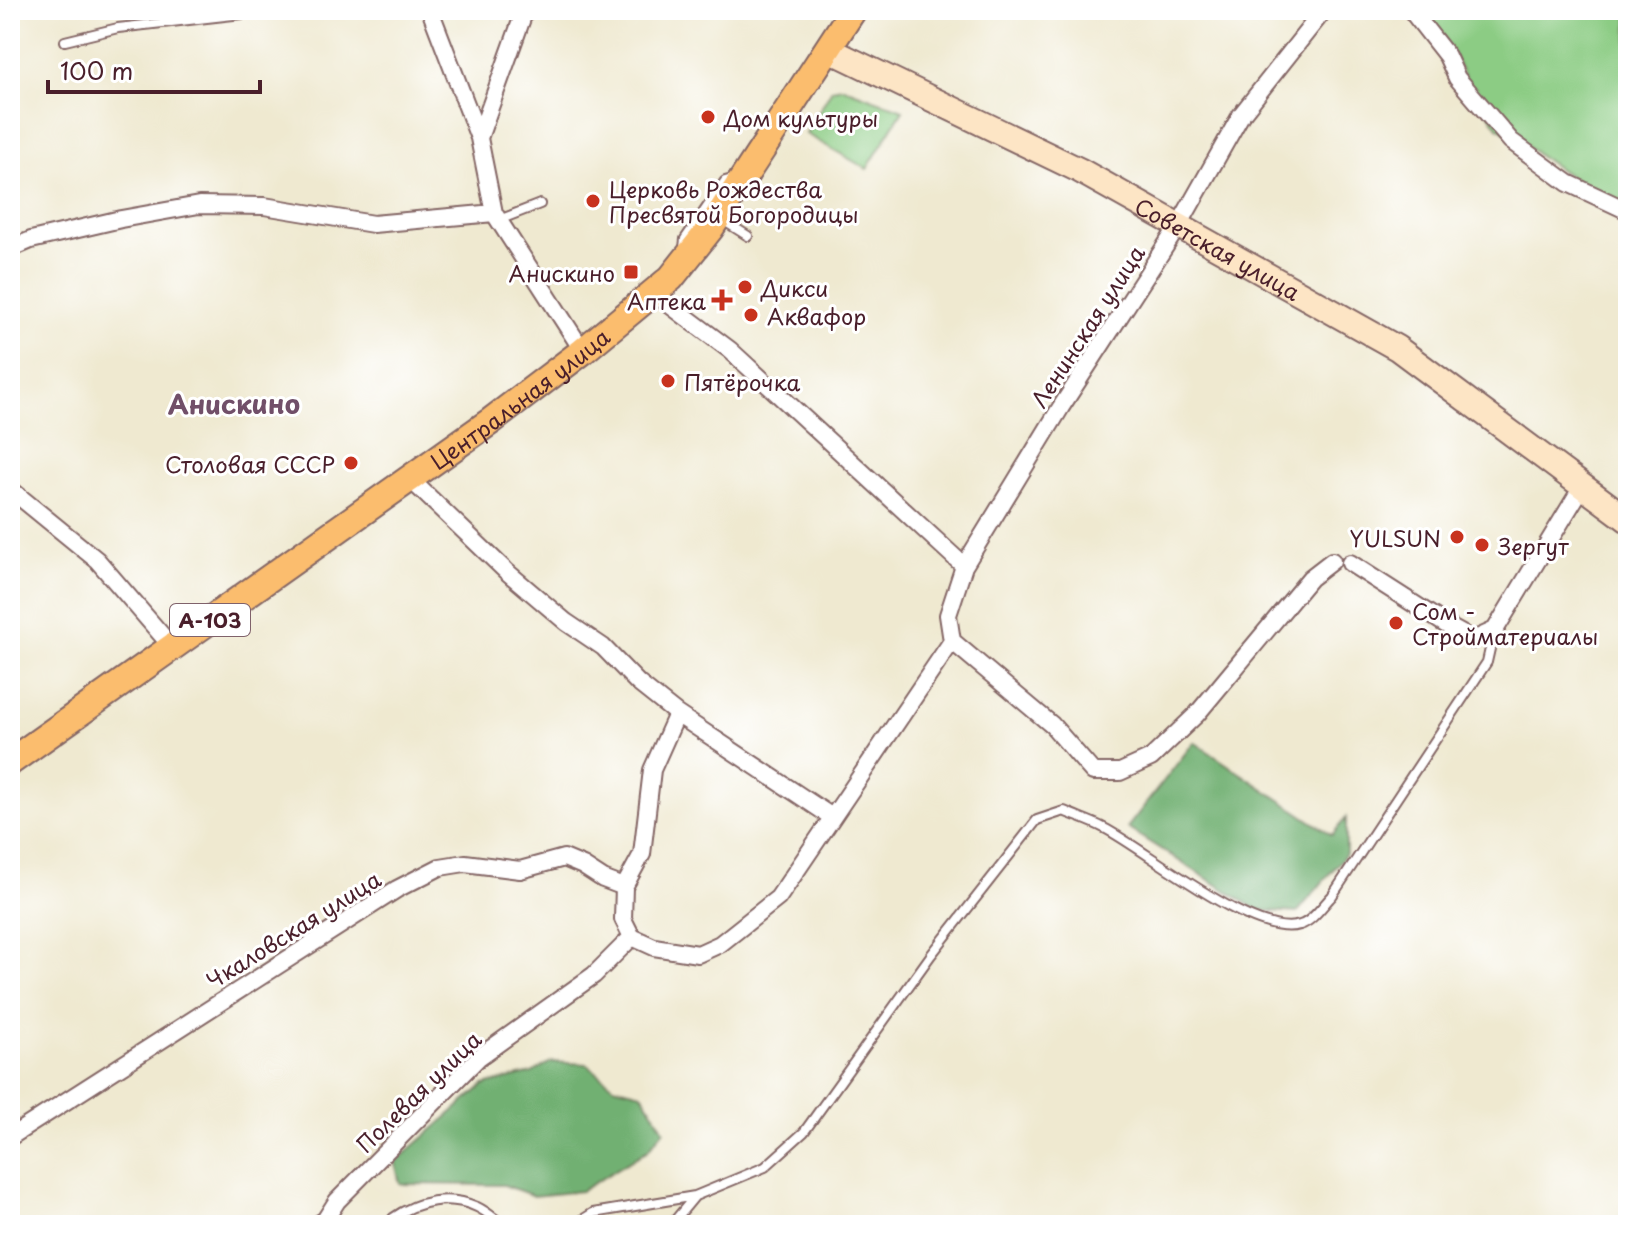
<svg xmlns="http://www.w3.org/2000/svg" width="1638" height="1235" viewBox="0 0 1638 1235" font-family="'Playpen Sans',sans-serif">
<rect width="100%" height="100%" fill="#fff"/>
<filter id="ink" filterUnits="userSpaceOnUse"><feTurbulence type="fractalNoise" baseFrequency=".0125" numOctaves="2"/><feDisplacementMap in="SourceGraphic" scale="16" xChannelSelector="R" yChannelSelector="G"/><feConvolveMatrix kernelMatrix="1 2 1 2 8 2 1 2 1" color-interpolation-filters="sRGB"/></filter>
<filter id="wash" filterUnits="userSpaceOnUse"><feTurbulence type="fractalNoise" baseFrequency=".006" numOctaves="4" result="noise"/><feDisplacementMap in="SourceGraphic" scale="32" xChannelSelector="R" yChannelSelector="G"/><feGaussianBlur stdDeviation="1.8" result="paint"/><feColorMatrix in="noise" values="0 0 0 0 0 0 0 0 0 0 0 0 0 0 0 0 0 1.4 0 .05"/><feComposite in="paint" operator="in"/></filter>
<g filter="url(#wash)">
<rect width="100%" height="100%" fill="#efe9d0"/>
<!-- green -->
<path fill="#8ccc84" stroke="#6b7658" stroke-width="2" d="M1421 10H1628V216L1498 127 1467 81 1444 37Z
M842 87 903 110 867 169 806 134 832 89Z"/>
<!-- forest -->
<path fill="#71b072" stroke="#5e684e" stroke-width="2" d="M1194 742 1332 835 1346 818V854L1297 913 1257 910 1127 828Z
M551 1062 586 1064 614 1086 642 1093 664 1130 648 1150 581 1191 534 1196 504 1185 400 1184 395 1162 484 1085 532 1073Z"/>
</g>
<g filter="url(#ink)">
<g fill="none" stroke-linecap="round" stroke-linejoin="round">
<!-- service casing -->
<g stroke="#846665" stroke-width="12">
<path id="service" d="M65 41 118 28 278 10
M721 219 748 236
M499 220 540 204
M684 248 685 239 725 181 736 178
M392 1225 393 1218C417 1201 449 1194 477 1207 486 1211 495 1219 503 1225
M574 1225 593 1213 695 1196 765 1167 804 1132 931 955 1037 820 1064 811C1077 817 1091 821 1104 828 1146 849 1254 940 1300 925 1312 922 1323 905 1332 896L1487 662 1494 631
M671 1225 695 1196"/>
</g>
<!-- minor casing -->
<g stroke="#846665" stroke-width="20">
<path id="minor" d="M430 10 479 138
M525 10 479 138 494 213 583 351
M1411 10 1447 56 1457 78 1511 141 1568 183 1628 211
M10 249 31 240 121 219 199 205 264 206 373 224 494 213
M654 293 730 350 964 566
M410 479 506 571 566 622 603 647 638 683 677 714 832 817
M10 489 97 560 172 647
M1350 563 1453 629 1473 640 1495 630 1582 487
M952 641 1052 725 1093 772H1120L1151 758 1197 714 1310 578 1332 561
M632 937 654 947 698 954 720 944 778 898 952 641 948 615 964 566 1061 407 1179 225 1241 115 1324 10
M632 937 623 919 624 887 642 854 652 770 677 714
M10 1137 397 889 440 867 465 863 520 870 564 858 583 866 603 879 624 887
M317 1225 325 1220 337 1201 479 1057 594 975 632 937"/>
</g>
<!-- secondary casing -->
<g stroke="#846665" stroke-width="28">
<g id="secondary">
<path id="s1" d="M828 49 1079 170 1397 348 1628 520"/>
</g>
</g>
<!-- primary casing -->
<g stroke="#846665" stroke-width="30">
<g id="primary">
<path id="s2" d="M10 762 491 421 583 351 671 278 710 229 853 10"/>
</g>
</g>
<!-- service -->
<use href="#service" stroke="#fff" stroke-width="8"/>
<!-- minor -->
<use href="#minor" stroke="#fff" stroke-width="16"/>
<!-- secondary -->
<use href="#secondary" stroke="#fde5c5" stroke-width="24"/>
<!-- primary -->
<use href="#primary" stroke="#fbbd6e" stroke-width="26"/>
</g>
</g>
<!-- markers -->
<g fill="#c8321e" stroke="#fff" stroke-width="3">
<circle cx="708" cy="117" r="8"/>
<circle cx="593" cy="201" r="8"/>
<rect x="623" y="264" width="16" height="16" rx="4"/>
<circle cx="745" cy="287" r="8"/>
<path d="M718 288h8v8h8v8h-8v8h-8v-8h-8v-8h8z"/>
<circle cx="751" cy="315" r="8"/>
<circle cx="668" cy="381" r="8"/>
<circle cx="351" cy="463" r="8"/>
<circle cx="1457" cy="537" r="8"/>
<circle cx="1482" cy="545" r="8"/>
<circle cx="1396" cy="623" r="8"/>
</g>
<g text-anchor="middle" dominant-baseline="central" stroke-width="6" stroke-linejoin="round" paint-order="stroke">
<!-- shield labels -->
<rect fill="#fff" stroke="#80626b" stroke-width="2" x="170" y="604" width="80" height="32" rx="6"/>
<g font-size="20" font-weight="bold" fill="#4a1f2b">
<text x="210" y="620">А-103</text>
</g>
<!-- poi labels -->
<g font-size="22" fill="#4a1f2b" stroke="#fff" text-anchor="start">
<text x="724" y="117">Дом культуры</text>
<text x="609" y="188">Церковь Рождества<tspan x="609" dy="25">Пресвятой Богородицы</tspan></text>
<text x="615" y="272" text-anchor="end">Анискино</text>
<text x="761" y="287">Дикси</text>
<text x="706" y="300" text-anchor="end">Аптека</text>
<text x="767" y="315">Аквафор</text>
<text x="684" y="381">Пятёрочка</text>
<text x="335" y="463" text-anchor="end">Столовая СССР</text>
<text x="1441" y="537" text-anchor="end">YULSUN</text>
<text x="1498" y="545">Зергут</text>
<text x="1412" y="610">Сом -<tspan x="1412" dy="25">Стройматериалы</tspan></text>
</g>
<!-- street labels -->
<g font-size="22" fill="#4a1f2b" stroke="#fff">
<text stroke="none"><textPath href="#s1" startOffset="438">Советская улица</textPath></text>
<text transform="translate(1087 326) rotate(-57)">Ленинская улица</text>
<text stroke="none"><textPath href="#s2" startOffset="626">Центральная улица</textPath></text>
<text transform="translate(293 929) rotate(-32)">Чкаловская улица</text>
<text transform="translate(418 1091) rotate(-44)">Полевая улица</text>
</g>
<!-- quarter labels -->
<g font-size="26" font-weight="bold" fill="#714f69" stroke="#fff">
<text x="234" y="403">Анискино</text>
</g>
</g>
<!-- margin -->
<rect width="1638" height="1235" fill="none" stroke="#fff" stroke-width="40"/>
<!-- scale -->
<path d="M48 80v12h212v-12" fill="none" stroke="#4a1f2b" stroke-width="4"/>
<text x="60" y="80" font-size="24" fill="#4a1f2b" stroke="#ffffff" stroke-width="6" paint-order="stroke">100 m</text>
</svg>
